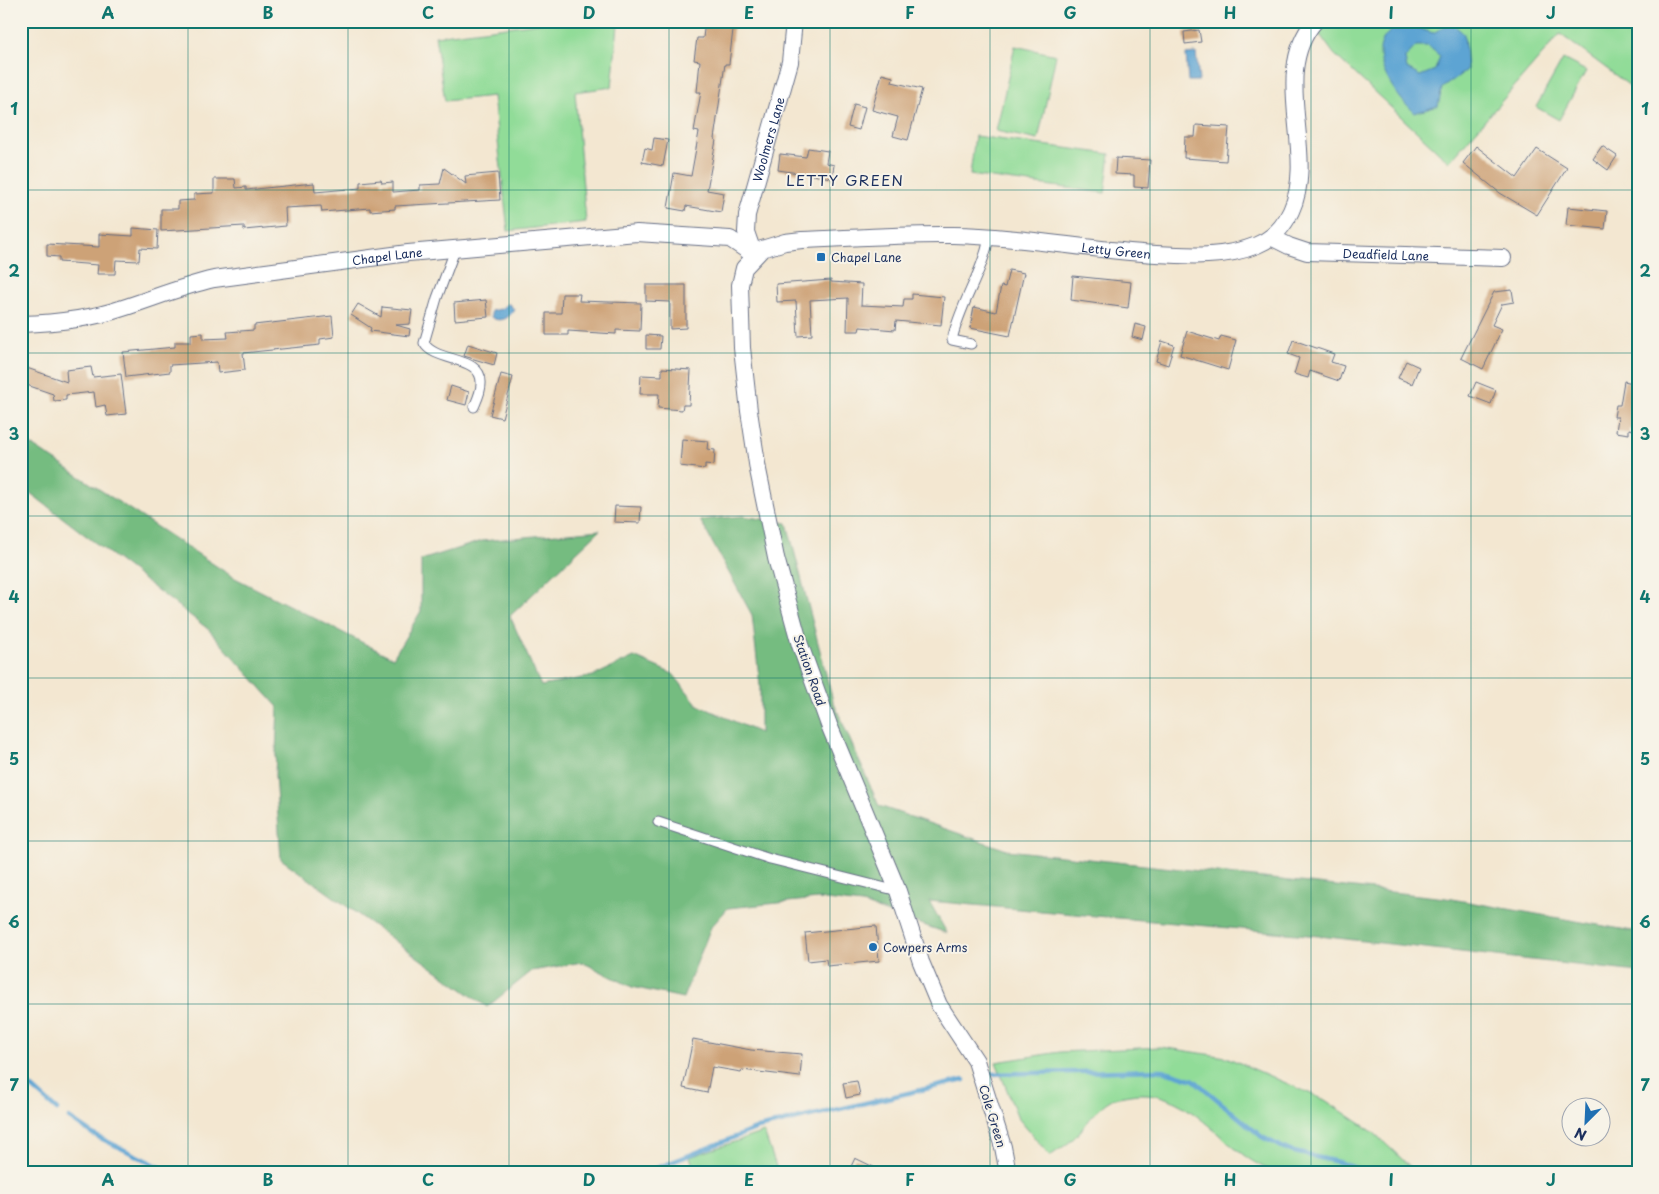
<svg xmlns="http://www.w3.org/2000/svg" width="1659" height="1194" viewBox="0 0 1659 1194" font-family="'Playpen Sans',sans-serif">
<rect width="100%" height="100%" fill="#f7f3e8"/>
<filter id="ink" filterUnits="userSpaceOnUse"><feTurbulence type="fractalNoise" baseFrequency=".02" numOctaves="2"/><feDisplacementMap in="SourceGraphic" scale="10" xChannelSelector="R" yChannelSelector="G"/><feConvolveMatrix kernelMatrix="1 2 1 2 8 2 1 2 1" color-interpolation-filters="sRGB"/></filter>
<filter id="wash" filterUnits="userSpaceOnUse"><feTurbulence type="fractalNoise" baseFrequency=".0096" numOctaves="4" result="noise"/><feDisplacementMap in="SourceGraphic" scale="20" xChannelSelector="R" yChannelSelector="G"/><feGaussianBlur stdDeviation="1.12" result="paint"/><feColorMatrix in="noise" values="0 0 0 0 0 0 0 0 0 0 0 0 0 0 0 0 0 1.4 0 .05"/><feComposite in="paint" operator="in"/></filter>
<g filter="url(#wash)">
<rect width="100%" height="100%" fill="#f3e7d1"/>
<!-- green -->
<path fill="#91dc98" stroke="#56867b" d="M592 21 618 25 612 87 575 92 586 222 508 231 493 96 445 101 435 36 547 22Z
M1310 21H1638V92L1560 34 1449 162 1334 54Z
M1015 46 1056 55 1038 140 996 131Z
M1563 59 1586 71 1559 120 1536 107Z
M975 136 1110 154 1105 193 970 175Z
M1161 1047 1226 1057 1325 1100 1373 1132 1417 1173H1279C1224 1159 1193 1084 1130 1095 1124 1096 1117 1097 1112 1099 1094 1109 1086 1127 1072 1140 1065 1146 1057 1151 1050 1156L1018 1118 996 1062 1060 1052Z
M764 1132 778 1172 696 1173 690 1157Z"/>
<!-- forest -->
<path fill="#74bc80" stroke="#48766f" d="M21 438 233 577 393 658 421 611V560L482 541 600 530 510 616 541 686 593 676 634 657 673 674 698 705 760 733V686L752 615 700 520 743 516 787 523 833 701 879 806 1007 850 1446 898 1638 932V972L1319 936 929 901 947 933 862 904 818 899 728 908 711 927 683 998 632 987 582 962 532 971 487 1007 281 859 275 775 278 707 208 629 21 486Z"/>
<!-- water -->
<path fill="#5da4d3" stroke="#3c6a98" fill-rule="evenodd" d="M1405 24 1433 33 1447 25H1454L1464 34 1467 70 1442 88 1438 106 1414 113C1390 90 1356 39 1405 24ZM1416 46H1428L1440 56 1435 70 1420 76 1407 69 1405 58Z
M1196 53 1199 81H1188L1186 54Z
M508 303 514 309C510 319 499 323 491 317V311L501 309Z"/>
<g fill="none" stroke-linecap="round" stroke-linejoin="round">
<!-- stream -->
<path stroke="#5da4d3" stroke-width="4.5" d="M987 1074 1162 1070 1194 1080 1262 1137 1290 1151 1342 1163 1369 1173
M21 1078 57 1110
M69 1118 94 1135 172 1173
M644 1173 758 1128 964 1080"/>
</g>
<g id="blocks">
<!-- building -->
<path fill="#cda277" d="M705 21H734L729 64H725L714 139 716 140 707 190 724 193 721 212 686 206 685 211 668 208 674 173 691 176 699 132 694 131 701 92H697L700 61 694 60 697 38H703Z
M1199 30 1201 42 1185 44 1184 32Z
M882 74 893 77 892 82 922 89 908 140 893 136 898 117 872 110Z
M854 104 865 107 859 130 848 127Z
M1196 125 1229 127 1226 161 1184 158 1185 137H1195Z
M654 138 668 140 663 166 642 162 645 148 652 150Z
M1476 146 1517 178 1537 149 1567 168 1537 215 1500 193 1463 163Z
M1602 146 1617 156 1608 170 1593 159Z
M808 148 828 151 826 163 834 165 832 178 778 170 780 154 806 157Z
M1116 158 1150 160 1148 188 1134 187V175L1115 174Z
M444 168 466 184 465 176 498 173 500 200 395 206V209L370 211V208L322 212 321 206 285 208 286 226 244 230V226L161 231V209H178V201L194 200V194L214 193V179H235L236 188 246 187V190L314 183 315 192 360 188V182L381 180 382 183 393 182V192L420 190V185L440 184Z
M1568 207 1607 211 1605 229 1566 225Z
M133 228 158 230 157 249 140 248 139 261 116 260 115 274H97L98 265 59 262V257L47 256V244L99 247V234L133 236Z
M1009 270 1024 273 1010 336 970 328 974 307 996 312 1001 286 1005 287Z
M1073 276 1131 282 1128 308 1071 300Z
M831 280V282L862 284 861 305 903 307 904 299H912V294L944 297 941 325 896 321 895 330 860 327 859 331H847L848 298 810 300 812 335 798 336 796 301 777 302 776 284Z
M646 285H686V328L670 329V302L646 301Z
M1512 290 1514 302 1502 304 1492 325 1502 329 1483 369 1461 358 1494 292Z
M562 294H580L579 301 641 303 640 331 616 330V334L568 331V335H546V313H561Z
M486 300 488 317 455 320 454 303Z
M358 304 381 317 382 307 412 310 410 324 396 325 410 329 409 336 370 331 371 328 351 315Z
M332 316 334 337 320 339V345L243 353 245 370 218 373 217 362 170 365V372L126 377 123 352 175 347V342H191V334L203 333V339L228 338 227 332 254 330V325Z
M1135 324 1146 327 1143 340 1132 337Z
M1187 331 1219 341 1221 336 1236 340 1228 370 1180 355Z
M646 335 661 336 660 349H646Z
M1293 340 1334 354 1331 362 1344 366 1339 381 1310 371 1308 378 1294 374 1299 358 1288 354Z
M1162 341 1174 345 1168 365 1156 361Z
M468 344 497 353 494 365 464 356Z
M1406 361 1419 367 1412 384 1398 378Z
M21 366 67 382 66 370 91 367 93 377 121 374 126 414 107 416 105 405 96 407 94 392 66 395V400L54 401 53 394 21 383Z
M662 368 691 370 689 405H683L682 410 658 408 659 394H640L641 375 662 376Z
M501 374 513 377 502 418 490 415Z
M1624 381 1637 384 1632 415 1638 416V431L1629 429V434L1616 432 1618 417H1614L1616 405H1620Z
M1476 382 1496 390 1491 404 1470 396Z
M451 386 469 392 466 405 447 400Z
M682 439 708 441 707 449 715 450 714 465 705 464V469L680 466Z
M615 506 641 507 640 523 614 522Z
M876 926 879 961 827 966 826 959 808 961 805 933Z
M693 1039 751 1050 802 1054 800 1077 742 1070 741 1072 712 1067 707 1093 683 1088Z
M857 1081 860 1095 846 1098 843 1083Z
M855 1158 886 1173H848Z"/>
</g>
</g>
<g filter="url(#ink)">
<use href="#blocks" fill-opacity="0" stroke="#676f86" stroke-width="1"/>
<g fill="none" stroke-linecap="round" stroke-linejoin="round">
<!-- service casing -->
<g stroke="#676f86" stroke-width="11">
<path id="service" d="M455 250 437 298 424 343C435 363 483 355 481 384 481 392 477 400 474 407
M971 344 952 340C960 304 982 274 989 238
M658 822 770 859 898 891"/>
</g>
<!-- minor casing -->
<g stroke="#676f86" stroke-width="18">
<g id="minor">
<path id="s1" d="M1271 237 1289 246 1307 252 1503 258"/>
<path id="s2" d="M754 255 746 232 747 215 790 62 794 21"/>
<path id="s3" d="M21 324C55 323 91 319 123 308 154 298 183 286 214 279L408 253 637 233 730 239 754 255"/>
<path id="s4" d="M1008 1173 1003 1147 976 1061 939 1005 921 962 898 891 829 725 800 645 776 558 758 470 749 411 742 348 740 285 744 268 762 249 785 242 802 240C852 238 903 234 953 235 1021 236 1088 250 1156 254 1189 256 1226 258 1257 245 1272 239 1284 226 1291 211 1318 153 1269 74 1315 21"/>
</g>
</g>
<!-- service -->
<use href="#service" stroke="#fff" stroke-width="9"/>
<!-- minor -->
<use href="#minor" stroke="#fff" stroke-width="16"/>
</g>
</g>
<!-- grid -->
<path fill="none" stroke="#0f766e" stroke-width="1" stroke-opacity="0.55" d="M188 21V1173M348 21V1173M509 21V1173M669 21V1173M830 21V1173M990 21V1173M1150 21V1173M1311 21V1173M1471 21V1173M21 190H1638M21 353H1638M21 516H1638M21 678H1638M21 841H1638M21 1004H1638"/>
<!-- markers -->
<g fill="#1f6fb2" stroke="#f7f3e8" stroke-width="2">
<rect x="816" y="252" width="10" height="10" rx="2.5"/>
<circle cx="873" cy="947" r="5"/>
</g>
<g text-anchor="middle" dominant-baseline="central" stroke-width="4" stroke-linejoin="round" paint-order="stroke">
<!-- street labels -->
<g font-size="12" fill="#1b2f5e" stroke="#f7f3e8">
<text stroke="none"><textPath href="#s2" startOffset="120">Woolmers Lane</textPath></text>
<text stroke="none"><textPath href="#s4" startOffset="1336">Letty Green</textPath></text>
<text stroke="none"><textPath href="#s1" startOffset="118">Deadfield Lane</textPath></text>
<text stroke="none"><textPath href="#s3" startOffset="374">Chapel Lane</textPath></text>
<text transform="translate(810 670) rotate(71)">Station Road</text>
<text transform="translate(993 1116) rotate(73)">Cole Green</text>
</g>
<!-- poi labels -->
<g font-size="12" fill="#1b2f5e" stroke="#f7f3e8" text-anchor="start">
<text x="831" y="257">Chapel Lane</text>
<text x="883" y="947">Cowpers Arms</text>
</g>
<!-- quarter labels -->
<g font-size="15" letter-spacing="1" fill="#1b2f5e" stroke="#f7f3e8">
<text x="845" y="179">LETTY GREEN</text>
</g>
</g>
<!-- margin -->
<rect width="1659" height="1194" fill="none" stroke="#f7f3e8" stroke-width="55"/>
<!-- north arrow -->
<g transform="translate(1586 1122) rotate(204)"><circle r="24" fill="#f7f3e8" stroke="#9fa5b1"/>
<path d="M0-4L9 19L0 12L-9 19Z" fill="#1f6fb2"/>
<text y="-8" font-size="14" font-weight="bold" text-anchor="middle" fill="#1b2f5e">N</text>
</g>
<rect x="28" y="28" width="1604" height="1138" fill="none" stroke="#0f766e" stroke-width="2"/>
<g font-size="16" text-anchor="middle" font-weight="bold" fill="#0f766e">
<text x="108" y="19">A</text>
<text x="268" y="19">B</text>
<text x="428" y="19">C</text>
<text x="589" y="19">D</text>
<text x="749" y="19">E</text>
<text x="910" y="19">F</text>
<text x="1070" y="19">G</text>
<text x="1230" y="19">H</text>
<text x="1391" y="19">I</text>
<text x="1551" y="19">J</text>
<text x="14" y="115">1</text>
<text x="1645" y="115">1</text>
<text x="14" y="277">2</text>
<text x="1645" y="277">2</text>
<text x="14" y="440">3</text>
<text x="1645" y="440">3</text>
<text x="14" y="603">4</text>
<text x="1645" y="603">4</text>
<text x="14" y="765">5</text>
<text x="1645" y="765">5</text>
<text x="14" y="928">6</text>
<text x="1645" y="928">6</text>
<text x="14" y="1091">7</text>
<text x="1645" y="1091">7</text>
<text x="108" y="1186">A</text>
<text x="268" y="1186">B</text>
<text x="428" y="1186">C</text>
<text x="589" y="1186">D</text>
<text x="749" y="1186">E</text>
<text x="910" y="1186">F</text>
<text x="1070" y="1186">G</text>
<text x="1230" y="1186">H</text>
<text x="1391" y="1186">I</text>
<text x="1551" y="1186">J</text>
</g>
</svg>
